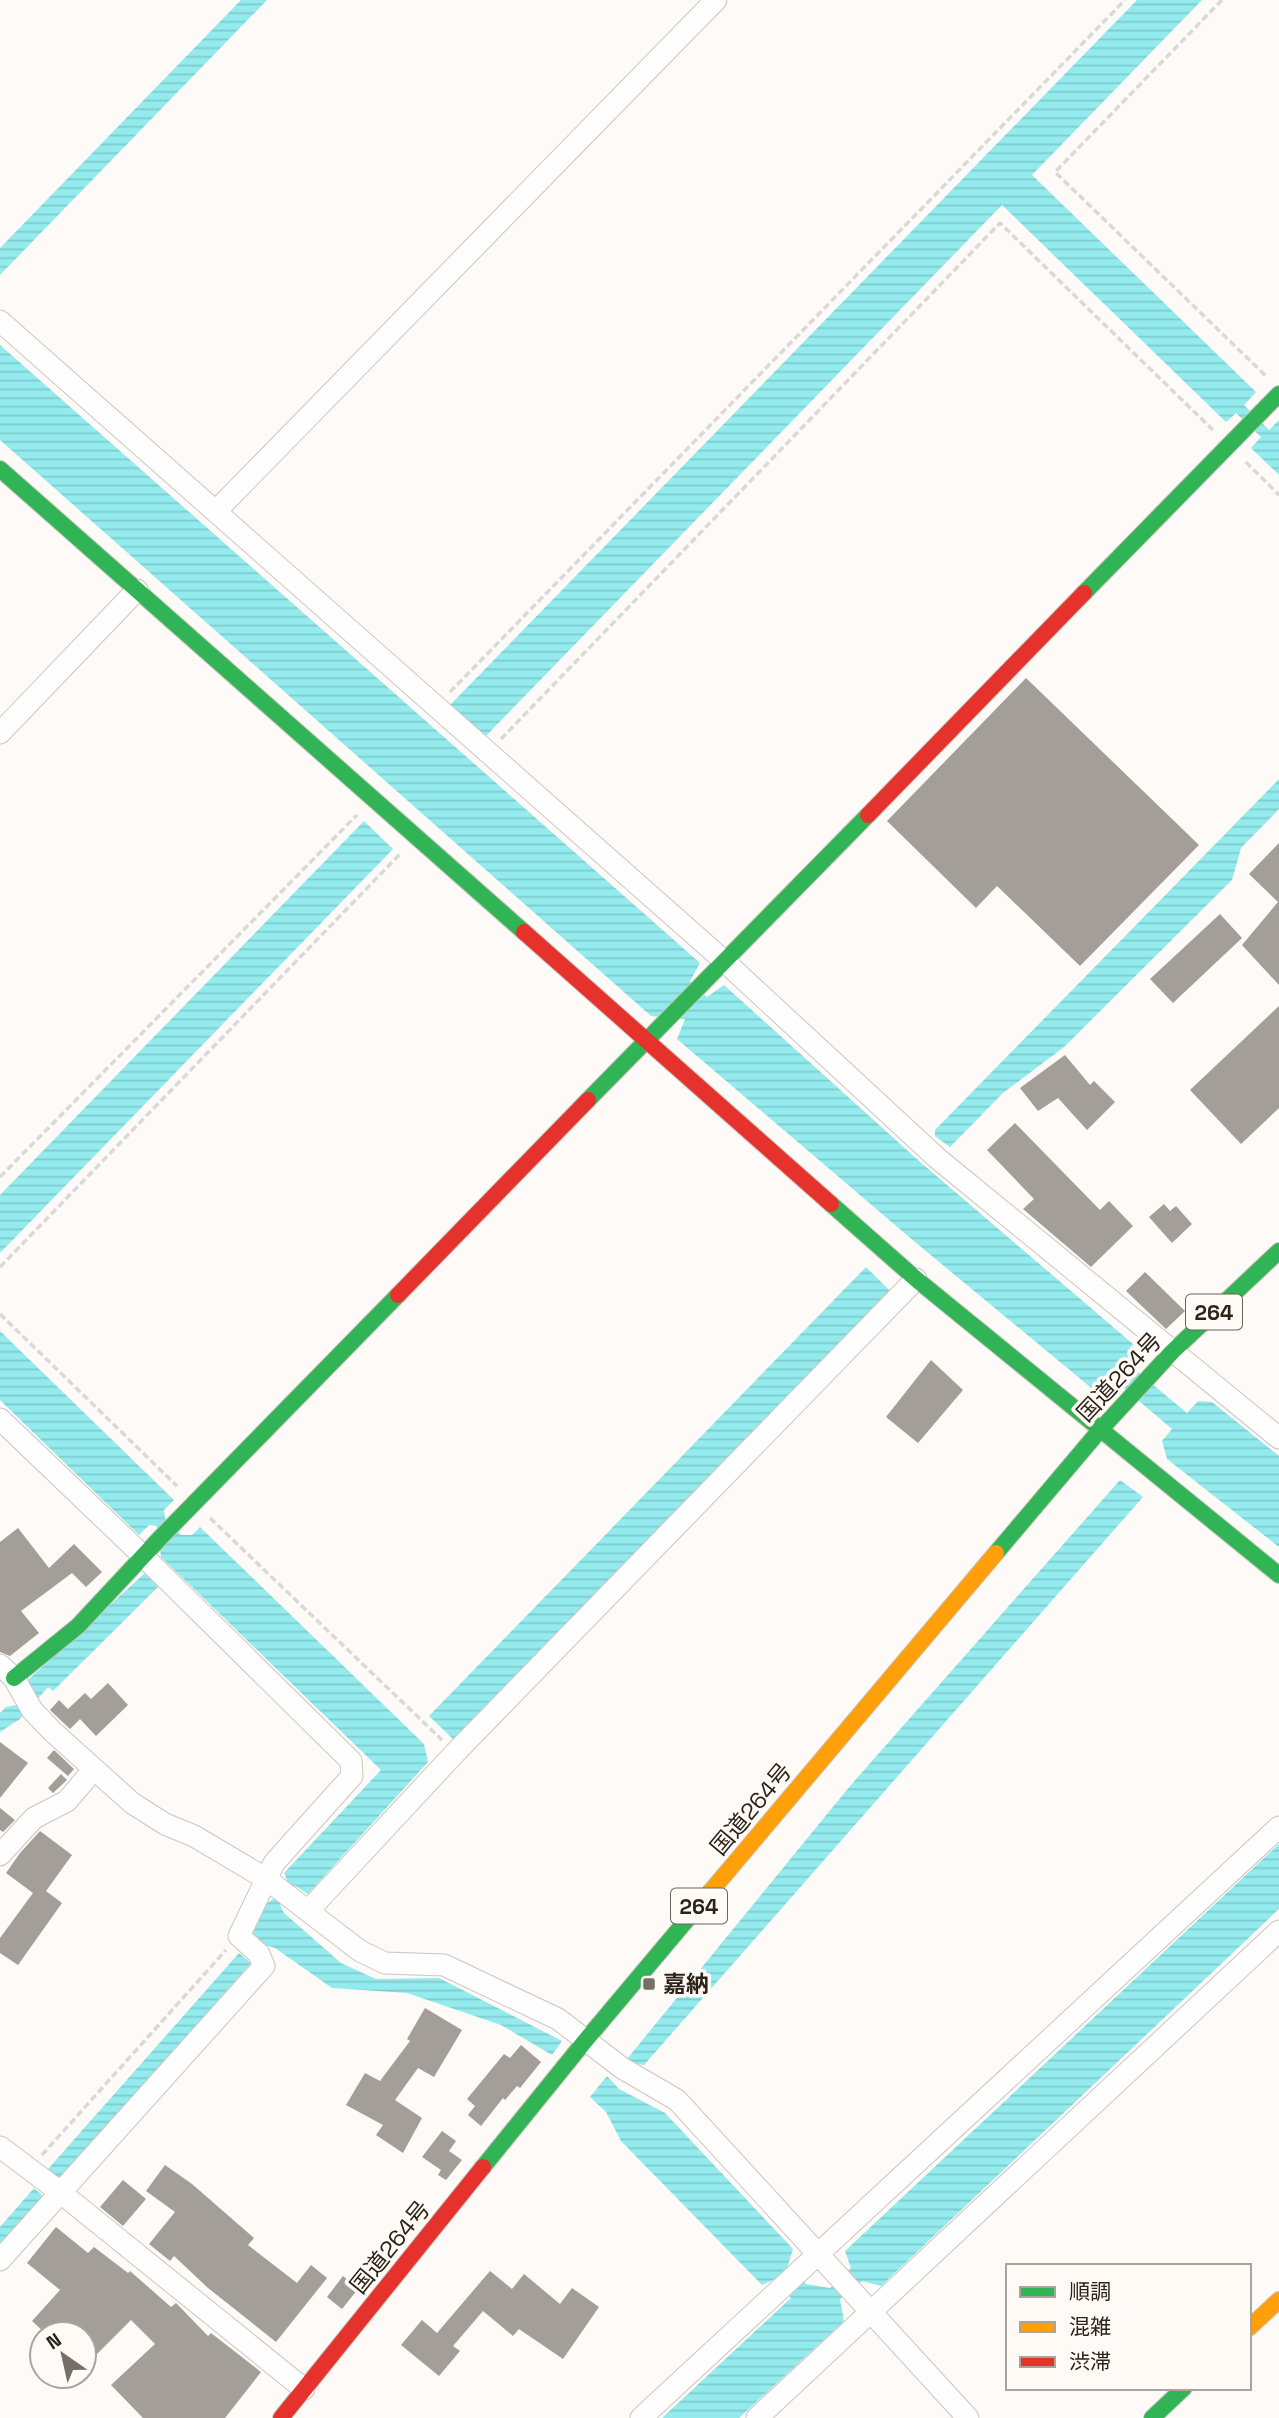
<svg xmlns="http://www.w3.org/2000/svg" width="1279" height="2418" viewBox="0 0 1279 2418" font-family="'Space Grotesk','Noto Sans JP',sans-serif">
<defs>
<pattern id="water-rules" width="6" height="5" patternUnits="userSpaceOnUse" patternTransform="scale(1.75)"><rect width="6" height="5" fill="#93ebee"/><path d="M0 2.5h6" fill="none" stroke="#7fc9cc"/></pattern>
</defs>
<rect width="100%" height="100%" fill="#fdfaf7"/>
<!-- water -->
<path fill="url(#water-rules)" d="M241 0H267L0 275V248Z
M1137 0H1202L1032 175 1256 392 1244 405 1269 430 1279 420V475L1251 448 1261 437 1236 413 1226 422 1002 205 484 738 450 705Z
M0 345 700 963 690 981 707 997 724 985 919 1161 1133 1344 1127 1363 1187 1413 1198 1401 1212 1402 1279 1456V1547L1167 1459 1162 1441 1172 1429 1113 1379 1095 1391 915 1242 677 1039 685 1019 651 1016 0 440Z
M1279 779V809L1241 848 1232 880 1064 1047 1003 1093 950 1147 935 1136V1130Z
M364 821 393 849 0 1253V1195Z
M866 1267 890 1291 453 1739 429 1716Z
M0 1331 174 1500 164 1510 165 1518 181 1535H192L200 1527 424 1744 428 1762 308 1894 294 1885 280 1905 284 1913 341 1963 376 1979 439 1978 562 2041 552 2055 501 2025 407 1993 332 1988 275 1948 258 1943 251 1932 265 1905 273 1899 287 1880 284 1873 381 1770 161 1557 157 1526 149 1525 139 1535 0 1400Z
M1120 1480 1143 1497 644 2065 631 2063 627 2059 850 1786Z
M145 1573 158 1587 53 1691 48 1687 20 1719 0 1732V1713L6 1707 16 1705 29 1692V1679Z
M1279 1844V1909L881 2286 862 2281 840 2299 844 2321 739 2418H662L791 2298 775 2279 762 2285 621 2141 606 2112 590 2097 607 2076 619 2089 665 2113 793 2249 788 2265 806 2284 830 2288 851 2268 845 2251Z
M239 1953 251 1963 60 2179 48 2169Z
M34 2188 43 2196 0 2244V2227Z"/>
<!-- building -->
<path fill="#a39e98" d="M1026 678 1199 845 1080 966 997 886 976 908 887 821Z
M1279 843V985L1242 945 1278 902 1249 874Z
M1220 914 1242 938 1173 1003 1150 979Z
M1279 1006V1108L1241 1144 1190 1090Z
M1065 1055 1090 1085 1094 1081 1115 1102 1087 1130 1058 1098 1038 1111 1020 1088Z
M1015 1123 1100 1210 1109 1201 1133 1226 1091 1267 1023 1209 1034 1199 987 1150Z
M1164 1204 1170 1211 1176 1206 1192 1224 1172 1243 1149 1217Z
M1145 1272 1185 1311 1166 1329 1126 1291Z
M931 1360 963 1390 918 1443 886 1417Z
M18 1528 49 1568 74 1544 102 1572 86 1587 72 1573 21 1611 39 1633 10 1656 0 1652V1542Z
M108 1683 128 1705 96 1736 80 1719 70 1729 50 1710 59 1700 68 1709 85 1693 91 1699Z
M0 1742 28 1763 0 1798Z
M54 1750 74 1769 68 1776 47 1758Z
M61 1774 67 1780 53 1793 48 1788Z
M0 1808 15 1820 3 1832 0 1830Z
M40 1831 72 1855 46 1891 62 1903 18 1965 0 1953V1938L33 1893 6 1873 20 1853Z
M425 2008 462 2030 434 2077 418 2068 395 2100 422 2118 403 2153 376 2135 383 2125 346 2105 365 2073 380 2081 410 2041 407 2039Z
M521 2045 541 2062 520 2088 517 2086 505 2100 503 2098 481 2126 468 2115 475 2106 467 2099 504 2054 510 2058Z
M442 2131 456 2141 449 2151 462 2160 446 2180 438 2175 441 2170 422 2157Z
M165 2165 192 2184 254 2238 248 2245 297 2283 311 2265 327 2278 276 2342 208 2288 174 2256 170 2261 149 2244 175 2212 146 2191Z
M123 2180 146 2199 123 2226 100 2207Z
M56 2227 88 2253 94 2247 128 2273 130 2271 171 2307 176 2303 208 2336 211 2333 261 2372 225 2418H143L111 2385 155 2344 131 2320 84 2367V2334H46L32 2321 60 2290 27 2263Z
M490 2271 512 2289 524 2274 560 2304 572 2288 599 2307 563 2359 519 2329 513 2336 483 2311 453 2346 460 2351 439 2376 401 2345 422 2320 437 2333Z
M343 2276 358 2289 342 2309 327 2297Z"/>
<g fill="none" stroke-linecap="round" stroke-linejoin="round">
<!-- street casing -->
<g stroke="#ccc6bf" stroke-width="23">
<path id="street" d="M0 321 723 960 937 1158 1279 1438
M216 511 716 0
M0 733 137 590
M0 1419 142 1555 351 1761 352 1776 274 1863 239 1936 259 1954 264 1966 0 2260
M0 1665 14 1678 32 1710 52 1731 132 1803 165 1824 194 1836 265 1878 360 1951 385 1963 444 1965 558 2019 622 2068 677 2100 968 2418
M0 1855 34 1818 67 1801 94 1769
M309 1910 455 1753 916 1279
M0 2147 60 2192 304 2389
M641 2418 1279 1827
M757 2418 1279 1931"/>
</g>
<!-- fast casing -->
<g stroke="#ccc6bf" stroke-width="18">
<path id="fast" d="M0 469 524 932
M1084 593 1279 394
M588 1100 868 815
M831 1204 916 1279 1279 1575
M996 1553 1100 1430 1172 1352 1279 1251
M14 1678 78 1626 161 1537 398 1295
M483 2167 585 2041 711 1891
M1152 2418 1184 2388"/>
</g>
<!-- slow casing -->
<g stroke="#ccc6bf" stroke-width="18">
<path id="slow" d="M711 1891 996 1553
M1249 2328 1279 2300"/>
</g>
<!-- jam casing -->
<g stroke="#ccc6bf" stroke-width="18">
<path id="jam" d="M868 815 1084 593
M524 932 831 1204
M398 1295 588 1100
M281 2418 483 2167"/>
</g>
<!-- path -->
<path stroke="#dad9d8" stroke-width="3.5" stroke-dasharray="7 3.5" stroke-linecap="butt" d="M1222 0 1055 172 1266 376
M1246 462 1279 495
M450 692 1125 0
M501 739 1000 223 1213 430
M0 1177 357 815
M0 1267 400 854
M0 1314 177 1486
M210 1518 442 1740
M42 2155 226 1950"/>
<!-- street -->
<use href="#street" stroke="#fffefe" stroke-width="21"/>
<!-- fast -->
<use href="#fast" stroke="#30b455" stroke-width="16"/>
<!-- slow -->
<use href="#slow" stroke="#ff9f0a" stroke-width="16"/>
<!-- jam -->
<use href="#jam" stroke="#e5322d" stroke-width="16"/>
</g>
<!-- markers -->
<rect fill="#756f67" stroke="#fffaf5" stroke-width="2.5" x="642" y="1977" width="14" height="14" rx="3.5"/>
<g text-anchor="middle" dominant-baseline="central" stroke-width="7" stroke-linejoin="round" paint-order="stroke">
<!-- shield labels -->
<g fill="#fffaf5" stroke="#6b645b" stroke-width="2">
<rect x="1186" y="1294.5" width="56" height="35" rx="5"/>
<rect x="671" y="1888.5" width="56" height="35" rx="5"/>
</g>
<g font-size="21" font-weight="bold" fill="#2c2419">
<text x="1214" y="1312">264</text>
<text x="699" y="1906">264</text>
</g>
<!-- street labels -->
<g font-size="23" fill="#2c2419" stroke="#fffaf5">
<text transform="translate(1119 1377) rotate(-47)">国道264号</text>
<text transform="translate(751 1809) rotate(-50)">国道264号</text>
<text transform="translate(390 2247) rotate(-51)">国道264号</text>
</g>
<!-- poi labels -->
<g font-size="23" font-weight="bold" fill="#2c2419" stroke="#fffaf5" text-anchor="start">
<text x="663" y="1984">嘉納</text>
</g>
</g>
<!-- legend -->
<rect x="1006" y="2264" width="245" height="126" fill="#fffaf5" stroke="#aba49d" stroke-width="2"/>
<rect x="1020" y="2287" width="35" height="10" fill="#30b455" stroke="#aba49d" stroke-width="2"/>
<text x="1069" y="2299" font-size="21" fill="#2c2419">順調</text>
<rect x="1020" y="2322" width="35" height="10" fill="#ff9f0a" stroke="#aba49d" stroke-width="2"/>
<text x="1069" y="2334" font-size="21" fill="#2c2419">混雑</text>
<rect x="1020" y="2357" width="35" height="10" fill="#e5322d" stroke="#aba49d" stroke-width="2"/>
<text x="1069" y="2369" font-size="21" fill="#2c2419">渋滞</text>
<!-- north arrow -->
<g transform="translate(63 2355) rotate(326)"><circle r="33" fill="#fffaf5" stroke="#aba49d" stroke-width="2"/>
<path d="M0-5L12 26L0 18L-12 26Z" fill="#756f67"/>
<text y="-10" font-size="19" font-weight="bold" text-anchor="middle" fill="#2c2419">N</text>
</g>
</svg>
